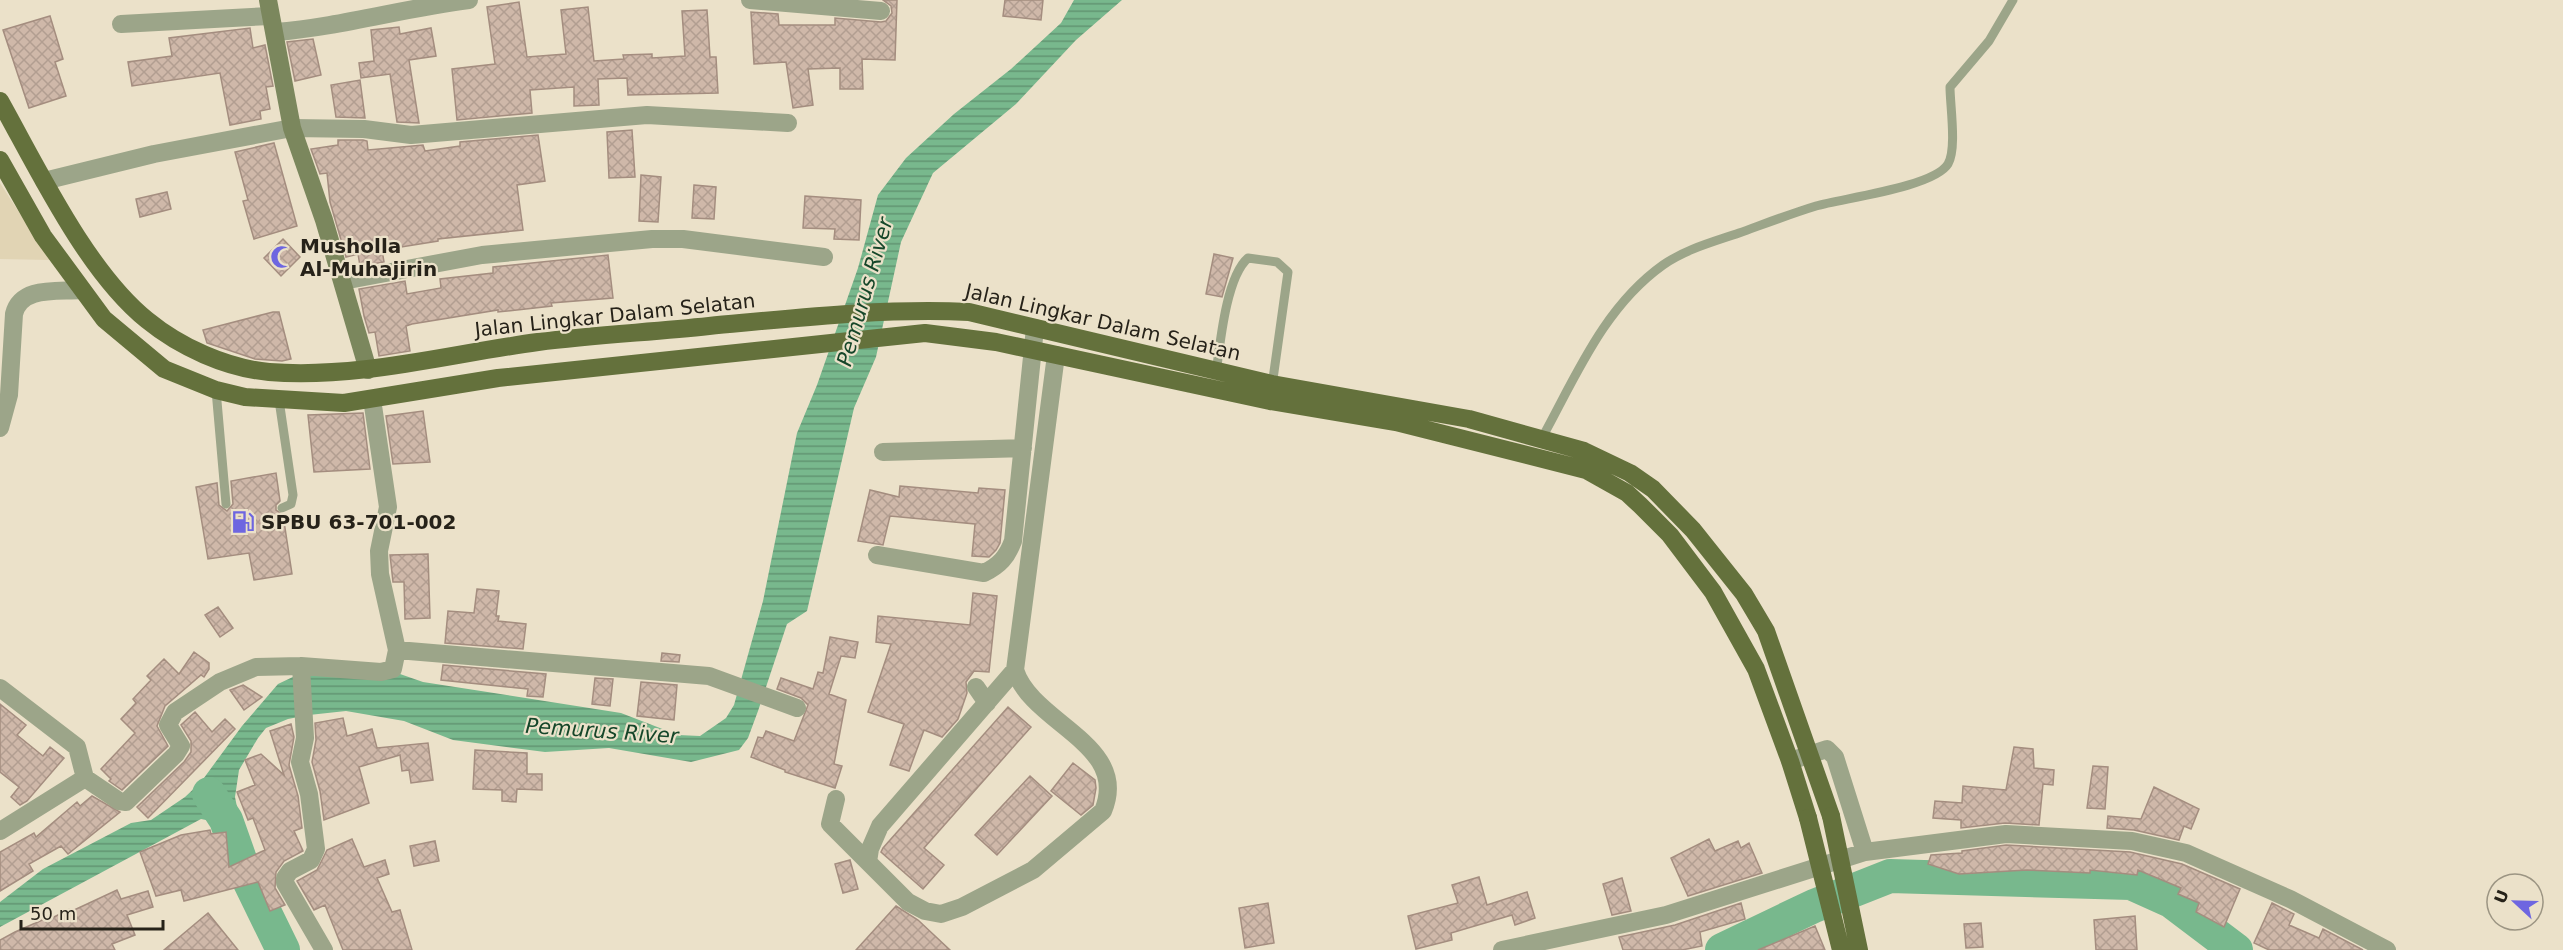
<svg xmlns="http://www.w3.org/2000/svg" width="2563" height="950" viewBox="0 0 2563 950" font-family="'DejaVu Sans',sans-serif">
<defs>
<pattern id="water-rules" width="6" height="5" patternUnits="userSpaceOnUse" patternTransform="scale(1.5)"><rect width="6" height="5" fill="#78b88d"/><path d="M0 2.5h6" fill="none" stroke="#629572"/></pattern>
<pattern id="building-cross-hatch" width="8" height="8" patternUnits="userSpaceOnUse" patternTransform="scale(1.5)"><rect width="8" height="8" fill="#cfb8a9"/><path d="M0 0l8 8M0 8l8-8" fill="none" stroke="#b29e91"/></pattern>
</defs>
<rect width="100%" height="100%" fill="#ebe1c9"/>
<!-- built -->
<path fill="#e1d4b4" d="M0 183 50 260 0 259Z"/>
<!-- water -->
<path fill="url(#water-rules)" d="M1074 0H1122L1076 40 1016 104 933 173 901 242 876 357 854 408 807 611 787 624 758 711 748 738 739 750 691 762 609 748 545 752 453 740 404 721 346 711 309 715 288 719 266 728 258 738 239 770 235 797 241 827 201 819 0 927V902L43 869 131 823 151 820 185 797 201 782 242 726 278 684 297 675 400 674 423 682 621 713 678 735 700 736 726 718 734 705 763 601 797 433 817 385 858 268 878 195 906 158 954 114 1011 69 1061 23Z"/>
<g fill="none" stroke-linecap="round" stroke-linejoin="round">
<!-- river -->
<path stroke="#78b88d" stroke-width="34" d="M209 794 226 820 243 868 283 950
M1722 950 1814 906 1890 876 2131 883 2171 901 2236 950"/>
</g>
<!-- building -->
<path fill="url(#building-cross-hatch)" stroke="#a48d7f" stroke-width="1.5" d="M883 0H897L895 60 862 59 863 89H840V68L808 69 813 105 793 108 786 62 754 64 751 12 778 14 779 25H835V18L881 22 886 21 892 13 891 6Z
M1005 0H1043L1041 20 1003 16Z
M519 2 527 57 566 54 561 10 588 7 594 61 624 59 623 55 652 54V58L685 56 682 11 707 10 710 57H716L718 93 628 95 627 78 598 79 599 105 574 106V87L530 90 532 113 457 120 452 69 495 64 487 7Z
M50 16 63 59 55 62 66 96 29 108 3 30Z
M399 27 400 34 431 28 436 56 409 60 419 123 397 122 390 74 361 78 359 63 374 61 371 30Z
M250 28 253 48 265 45 273 86 266 87 270 109 260 111 261 119 230 125 220 73 132 86 128 62 172 56 169 38Z
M313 39 321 75 295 81 287 42Z
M360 80 365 118 336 117 331 85Z
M632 130 635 177 609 178 607 132Z
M538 135 545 181 517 185 523 230 438 239V241L382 250 384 262 360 266 358 254 346 257 330 202 327 173 320 174 311 149 338 145V140H363L367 141 368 150 423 145 425 151 460 146V142Z
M274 143 297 226 254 239 243 201 248 200 235 152Z
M641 175 661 177 658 222 639 221Z
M694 185 716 187 714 219 692 218Z
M167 192 171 209 140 217 136 199Z
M805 196 861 200 859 240 834 239 835 229 803 228Z
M283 239 300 257 281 276 264 258Z
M1214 254 1233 258 1222 297 1206 294Z
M608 255 613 298 551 303 552 306 498 312V310L412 324 406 326 410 351 379 356 375 332 369 333 364 316 359 289 405 281 407 294 441 288 440 279 493 273V267Z
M273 312H279L291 359 282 361 255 359 207 343 203 330Z
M423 411 430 462 393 464 386 416Z
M363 413 370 469 314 472 308 415Z
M276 473 280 501 276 505V510L283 515 292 574 254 580 249 553 208 559 196 487 217 483 219 505 227 511 233 504 231 481Z
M900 486 978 493 979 488 1005 490 1000 543 996 550 989 557 972 556 975 524 890 516 883 545 858 541 870 490 899 497Z
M428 554 430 618 405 619 404 582H393L390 555Z
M477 589 499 591 496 616H499L498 621 526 624 523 649 445 643 448 611 474 613Z
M973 593 997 596 989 672 974 671 966 682 967 693 958 719 942 737 924 730 909 771 890 765 904 724 868 712 891 644 876 642 878 616 970 625Z
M218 607 233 628 220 637 205 615Z
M830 637 858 642 855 658 841 656 829 694 846 700 834 764 842 766 835 788 785 772V770L751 757 758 737 763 738 766 731 794 741 808 705 801 698 777 689 781 678 813 689 818 672 823 673Z
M194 652 209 663V669L204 677 201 675 165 706 157 726 168 746 122 790 109 781 111 779 101 769 135 733 121 719 136 703 133 699 151 680 147 676 164 659 179 674Z
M662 653 680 655 679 662 661 661Z
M443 665 546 674 543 697 527 696 528 689 441 680Z
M595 678 613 679 610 706 592 704Z
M641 682 677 685 674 720 637 716Z
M243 685 262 697 244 710 230 690Z
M0 704 26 725 17 735 43 756 50 747 64 758 27 801 20 805 11 797 19 787 0 772Z
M1008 707 1031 727 924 848 944 865 923 889 881 852 883 848Z
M195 712 212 732 225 719 235 729 148 818 137 807 184 762 191 752V741L181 725Z
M343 718 347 736 372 729 377 748 428 743 433 780 411 783 409 770 402 771 400 755 359 767 369 803 324 820 320 791 312 762 316 740 315 723Z
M291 724 294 737 289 765 298 796 302 828 294 831 303 851 284 861 276 872 275 888 285 905 270 911 258 882 184 901 181 890 156 896 140 852 181 835 210 830 211 834 226 832 229 867 265 850 253 818 248 820 237 792 255 785 245 760 261 754 284 775 270 731Z
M2014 747 2033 749 2034 768 2054 770 2053 785 2043 784 2039 825 2005 823 1961 828V820L1933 818 1935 801 1962 803 1963 786 2006 790Z
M475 750 527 753V774H542V790L517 789 516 802 502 801V790L473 789Z
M1073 763 1095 780 1096 788 1093 805 1081 815 1051 791Z
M2093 766 2108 767 2105 809 2087 808Z
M1030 776 1052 796 997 855 975 835Z
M2154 787 2199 809 2191 829 2184 826 2179 840 2134 830 2107 828 2108 816 2141 819Z
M92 796 120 812 68 854 61 846 29 864 33 871 0 891V852L34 833 36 837 77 802 80 806Z
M352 839 364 867 385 860 389 874 377 878 392 912 400 910 412 950H343L325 905 314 910 297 881 317 870 327 850Z
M1709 839 1715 851 1738 841 1741 848 1749 843 1762 873 1688 896 1671 858Z
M435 841 439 861 414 866 410 846Z
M2006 845 2130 852 2182 864 2240 889 2224 927 2196 912 2199 903 2178 894 2181 888 2138 870 2137 875 2090 870V873L2027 870 1959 874 1928 864 1931 855 1962 853V851Z
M850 860 858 889 843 893 835 864Z
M1479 877 1487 905 1527 892 1535 918 1515 925 1512 915 1451 933 1452 940 1416 949 1408 916 1458 903 1452 885Z
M1622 878 1631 911 1612 915 1603 884Z
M117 890 121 899 148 891 153 907 127 915 135 935 112 944 115 950H0V940L15 932 49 917 50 919 70 909 72 911Z
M1268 903 1274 943 1245 948 1239 908Z
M1741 903 1745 919 1700 932 1702 946 1682 950H1623L1619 937 1675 925Z
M2272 903 2294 914 2289 925 2319 938 2323 929 2363 950H2269L2254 943Z
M896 906 918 920 950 950H856Z
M208 913 238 950H164Z
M2135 916 2137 950H2096L2094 920Z
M1981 923 1983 947 1966 948 1964 924Z
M1815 926 1825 950H1758Z"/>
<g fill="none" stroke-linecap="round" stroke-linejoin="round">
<!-- lane -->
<path stroke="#9ca589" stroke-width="9" d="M1216 374C1220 344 1226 277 1248 258L1277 262 1288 272 1272 386
M216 390 226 504
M279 400 293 495 291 504 282 508
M1542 438C1576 376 1604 307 1663 265 1686 249 1713 242 1739 233 1764 224 1790 214 1816 206 1844 198 1934 187 1948 164 1957 149 1950 105 1950 87L1989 41 2013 0"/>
<!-- street -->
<path stroke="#9ca589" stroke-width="18" d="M750 0 881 11
M121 24 270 16
M275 32C340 27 404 8 469 0
M44 181 154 154 292 128 364 129 411 135 647 115 788 123
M343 281 482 255 652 239H683L824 257
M0 428 9 395 14 314C21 286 57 292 81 290
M883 452 1023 448
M877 555 984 573C1000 565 1007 557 1013 541L1035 328
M397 650 709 676 797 708
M301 666 305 738 300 762 309 794 316 849 311 860 290 871 285 878V883L324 950
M1015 670 880 826 870 849 868 862 908 902 925 911 941 914 962 907 1033 870 1103 811C1131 744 1032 724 1015 670L1056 355
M976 687 987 703
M0 688 77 747 85 778 119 801 126 802 176 754 181 746 168 725 175 712 220 682 256 667 301 666 381 672 393 669 397 650 380 574 379 551 388 507 372 399
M1790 761 1827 749 1835 757 1865 852
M836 799 830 824 868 862
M0 831 85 778
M1502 950 1666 915 1865 852 2006 834 2132 841 2186 853 2290 899 2387 950"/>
<!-- secondary -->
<path stroke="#7b875d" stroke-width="18" d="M268 0 292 128 324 220 368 370"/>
<!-- primary -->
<path stroke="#64713c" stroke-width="18" d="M0 101C38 169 87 272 147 320 180 347 226 368 269 372 359 379 449 354 538 342 595 335 652 332 709 326 796 318 882 308 969 312L1272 384 1469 419 1584 451 1630 473 1653 489 1693 530 1744 594 1766 631 1831 816
M0 160 43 236 104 319 164 369 216 390 245 397 344 403 498 378 925 333 996 342 1270 401 1396 422 1586 470 1627 493 1640 505 1670 535 1713 592 1756 669 1790 761 1808 818"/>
<!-- primary-bridge -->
<path stroke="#64713c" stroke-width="18" d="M1831 816 1859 950
M1808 818 1841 950"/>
</g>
<!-- icons -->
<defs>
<g id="mosque-bare" transform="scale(1.8)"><path d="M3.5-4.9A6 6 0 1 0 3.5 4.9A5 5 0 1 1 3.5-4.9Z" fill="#6e66e0" stroke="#ebe1c9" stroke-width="2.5" paint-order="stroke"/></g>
<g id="fuel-bare" transform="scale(1.8)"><path d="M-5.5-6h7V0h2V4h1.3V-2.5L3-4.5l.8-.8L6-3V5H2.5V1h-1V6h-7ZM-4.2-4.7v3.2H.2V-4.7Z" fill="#6e66e0" stroke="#ebe1c9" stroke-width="2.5" paint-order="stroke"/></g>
</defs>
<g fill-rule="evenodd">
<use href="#mosque-bare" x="282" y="257"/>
<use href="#fuel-bare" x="243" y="522"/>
</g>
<g text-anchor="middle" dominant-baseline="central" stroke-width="4.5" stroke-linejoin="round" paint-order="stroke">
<!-- poi labels -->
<g font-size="20" font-weight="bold" fill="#262219" stroke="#ebe1c9" text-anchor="start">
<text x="300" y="246">Musholla<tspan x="300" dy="23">Al-Muhajirin</tspan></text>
<text x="261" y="522">SPBU 63-701-002</text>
</g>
<!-- street labels -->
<g font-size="20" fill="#262219" stroke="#ebe1c9">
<text transform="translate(615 315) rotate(-6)">Jalan Lingkar Dalam Selatan</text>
<text transform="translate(1103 322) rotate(13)">Jalan Lingkar Dalam Selatan</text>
</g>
<!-- water labels -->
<g font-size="21" font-style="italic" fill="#154629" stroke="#ebe1c9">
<text transform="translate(865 292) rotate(-74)">Pemurus River</text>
<text transform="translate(602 731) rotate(4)">Pemurus River</text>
</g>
</g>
<!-- north arrow -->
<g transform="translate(2515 902) rotate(292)"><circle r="28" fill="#ebe1c9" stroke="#9c9583" stroke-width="1.5"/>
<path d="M0-4.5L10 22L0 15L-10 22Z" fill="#6e66e0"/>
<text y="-9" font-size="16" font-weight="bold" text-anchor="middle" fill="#262219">U</text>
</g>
<!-- scale -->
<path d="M21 920v9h142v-9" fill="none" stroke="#262219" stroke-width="3"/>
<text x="30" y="920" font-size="18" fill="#262219" stroke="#ebe1c9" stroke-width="4.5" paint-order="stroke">50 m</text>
</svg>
